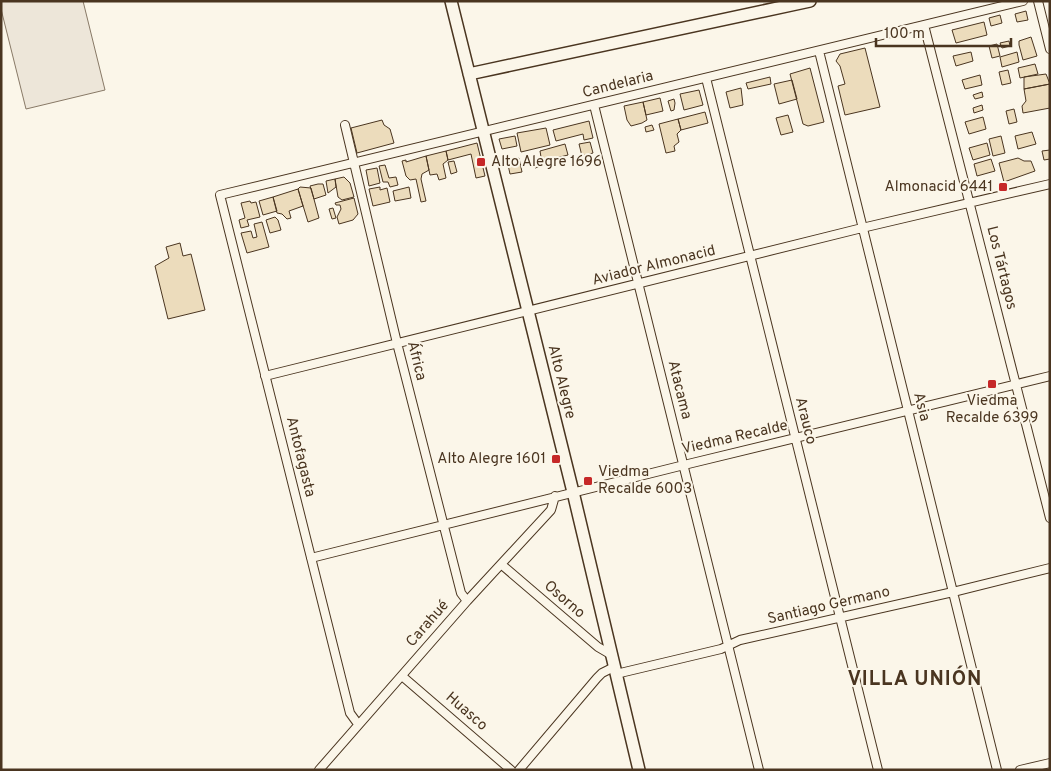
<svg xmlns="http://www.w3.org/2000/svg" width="1051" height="771" viewBox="0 0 1051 771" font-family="Overpass,sans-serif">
<rect width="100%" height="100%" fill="#fbf6e9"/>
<!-- green -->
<path fill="#ede6d9" stroke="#887966" d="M1 1H83L105 90 26 109 1 9Z"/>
<!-- building -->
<path fill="#ecdcbc" stroke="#4a3520" d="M1026 11 1028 20 1017 22 1015 14Z
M1000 15 1002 23 991 26 989 18Z
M984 22 987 35 956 43 952 30Z
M1031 37 1037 56 1023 60 1019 45V41Z
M1009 41 1010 46 1002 48 1000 43Z
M997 44 1000 56 992 58 989 46Z
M865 48 880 107 845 115 838 86 845 84 840 66 836 61 840 54Z
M971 52 973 61 956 66 953 56Z
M1017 52 1019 62 1002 67 1000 57Z
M1035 64 1038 74 1020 78 1018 68Z
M810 68 824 122 808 126 803 124 790 74Z
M1008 70 1011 83 1002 85 999 72Z
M1046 74 1050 84 1024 89V77Z
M980 75 982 85 965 89 962 80Z
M770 77 771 84 748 89 746 83Z
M792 80 797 99 779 104 774 84Z
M1050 84V108L1023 113 1022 106 1026 101 1024 89Z
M741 88 743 105 730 108 726 92Z
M699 90 703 105 684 110 680 94Z
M982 92 983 97 975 99 973 95Z
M660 98 663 111 646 115 643 102Z
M674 99 675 103 674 110 671 111 668 101Z
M643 102 647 120 642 123 631 126 627 120 624 106Z
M982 105 983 110 974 113 973 108Z
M1014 109 1017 122 1009 124 1006 111Z
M705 112 708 123 681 130 678 119Z
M788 115 793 132 781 135 776 118Z
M983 117 986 129 969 134 965 122Z
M678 119 681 130 677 134 679 142 674 146 675 151 666 153 659 124Z
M382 120 384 125 390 129 394 143 357 153 351 128Z
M589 121 593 138 584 140 583 134 556 141 553 130Z
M652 125 654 130 646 132 645 127Z
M546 128 550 145 521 152 517 133Z
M1032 132 1036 144 1018 149 1015 136Z
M515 136 517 146 502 149 499 139Z
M1001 136 1005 153 993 156 989 139Z
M590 142 593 153 582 156 579 144Z
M477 143 485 176 476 178 471 154 448 160 446 151Z
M987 143 990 155 973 160 969 148Z
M565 144 568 155 544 161 545 165 535 168 534 162 541 157 540 151Z
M1050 150V159L1044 160 1042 151Z
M446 151 448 160 443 164 446 178 439 180 437 174 430 175 426 156Z
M426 156 429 170 422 174 421 179 426 201 421 202 416 179 410 180 406 176 402 161 406 160V162Z
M519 158 522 172 510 174 507 160Z
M1018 158 1024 161H1031L1035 171 1004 182 999 163Z
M991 159 995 171 977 176 974 164Z
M454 161 457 172 451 174 448 162Z
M385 165 389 178 396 177 398 185 390 187 388 182H383L379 166Z
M377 168 380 183 369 186 366 170Z
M344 177 350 183 354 197 342 200 338 197 335 179Z
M335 179 336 187 328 193 326 181Z
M318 184H323L326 195 314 199 310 186Z
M300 187 311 188 319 218 308 222 298 189Z
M380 187V190L387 188 390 202 373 206 369 189Z
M409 187 411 198 395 201 393 191Z
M298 189 303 206 289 211 291 218 287 219 282 214 277 213 273 197Z
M273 197 277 211 263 215 259 201Z
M354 198 358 214 353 220 339 224 337 217 341 209 340 205H336L335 203Z
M250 201 251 203 256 202 260 217 247 220 249 226 241 228 239 220 245 218 241 203Z
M333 208 336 218 332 219 329 209Z
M275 217 278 220 281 230 270 233 266 220Z
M262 222 269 247 247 253 241 233 251 231 253 238 257 237 254 224Z
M180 243 183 256 191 254 205 310 168 319 155 266 169 258 166 247Z"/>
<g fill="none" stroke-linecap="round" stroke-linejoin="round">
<!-- street casing -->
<g stroke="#4a3520" stroke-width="10">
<path id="street" d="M1038 1 1050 49
M924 25 1050 518
M819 51 997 770
M706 78 878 770
M594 105 759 770
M345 125 397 343 461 593 467 601
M265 376 862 228 1050 184
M311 558 684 465 1050 376
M502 565 598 647 610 654
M616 674 721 649 740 640 953 592 1050 568
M402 676 511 770
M358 724 350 713 220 195 1023 1
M319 770 467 601 551 510 555 496
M519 770 597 678 602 673 614 667
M1020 770 1050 763"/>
</g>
<!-- secondary casing -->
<g stroke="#4a3520" stroke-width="14">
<path id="secondary" d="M451 1 573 492 639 770
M469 74 810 1"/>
</g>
<!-- street -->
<use href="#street" stroke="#fbf6e9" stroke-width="8"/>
<!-- secondary -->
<use href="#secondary" stroke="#fbf6e9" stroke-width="11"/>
</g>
<!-- markers -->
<g fill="#c62828" stroke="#fbf6e9" stroke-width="2">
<rect x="476" y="157" width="10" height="10" rx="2.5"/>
<rect x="998" y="182" width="10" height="10" rx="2.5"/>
<rect x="987" y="379" width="10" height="10" rx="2.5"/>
<rect x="551" y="454" width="10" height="10" rx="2.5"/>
<rect x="583" y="476" width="10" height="10" rx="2.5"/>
</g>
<g text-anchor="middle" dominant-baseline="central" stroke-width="4" stroke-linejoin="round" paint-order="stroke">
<!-- street labels -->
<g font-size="15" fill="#4a3520" stroke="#fbf6e9">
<text transform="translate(618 85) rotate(-14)">Candelaria</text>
<text transform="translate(654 266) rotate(-14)">Aviador Almonacid</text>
<text transform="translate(1001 268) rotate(76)">Los Tártagos</text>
<text transform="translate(416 361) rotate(76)">África</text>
<text transform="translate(561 382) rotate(76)">Alto Alegre</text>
<text transform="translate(679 390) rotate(76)">Atacama</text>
<text transform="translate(921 407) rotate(76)">Asia</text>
<text transform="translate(805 421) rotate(76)">Arauco</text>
<text transform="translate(735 438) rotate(-13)">Viedma Recalde</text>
<text transform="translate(300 457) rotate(76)">Antofagasta</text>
<text transform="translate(564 600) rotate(41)">Osorno</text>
<text transform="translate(829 606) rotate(-13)">Santiago Germano</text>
<text transform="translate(428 624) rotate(-49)">Carahué</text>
<text transform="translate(466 712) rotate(41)">Huasco</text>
</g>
<!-- poi labels -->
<g font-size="15" fill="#4a3520" stroke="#fbf6e9" text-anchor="start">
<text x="491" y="162">Alto Alegre 1696</text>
<text x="993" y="187" text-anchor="end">Almonacid 6441</text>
<text x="992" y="401" text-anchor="middle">Viedma<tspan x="992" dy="17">Recalde 6399</tspan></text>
<text x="546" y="459" text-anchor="end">Alto Alegre 1601</text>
<text x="598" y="472">Viedma<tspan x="598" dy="17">Recalde 6003</tspan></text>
</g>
<!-- district labels -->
<g font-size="20" font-weight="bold" letter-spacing="1" fill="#4a3520" stroke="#fbf6e9">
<text x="915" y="680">VILLA UNIÓN</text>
</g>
</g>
<!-- border -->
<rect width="1051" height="771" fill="none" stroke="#4a3520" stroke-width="5"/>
<!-- scale -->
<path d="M876 38v8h135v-8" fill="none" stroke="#4a3520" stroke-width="2.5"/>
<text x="884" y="38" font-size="15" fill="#4a3520" stroke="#fbf6e9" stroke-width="4" paint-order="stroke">100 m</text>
</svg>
